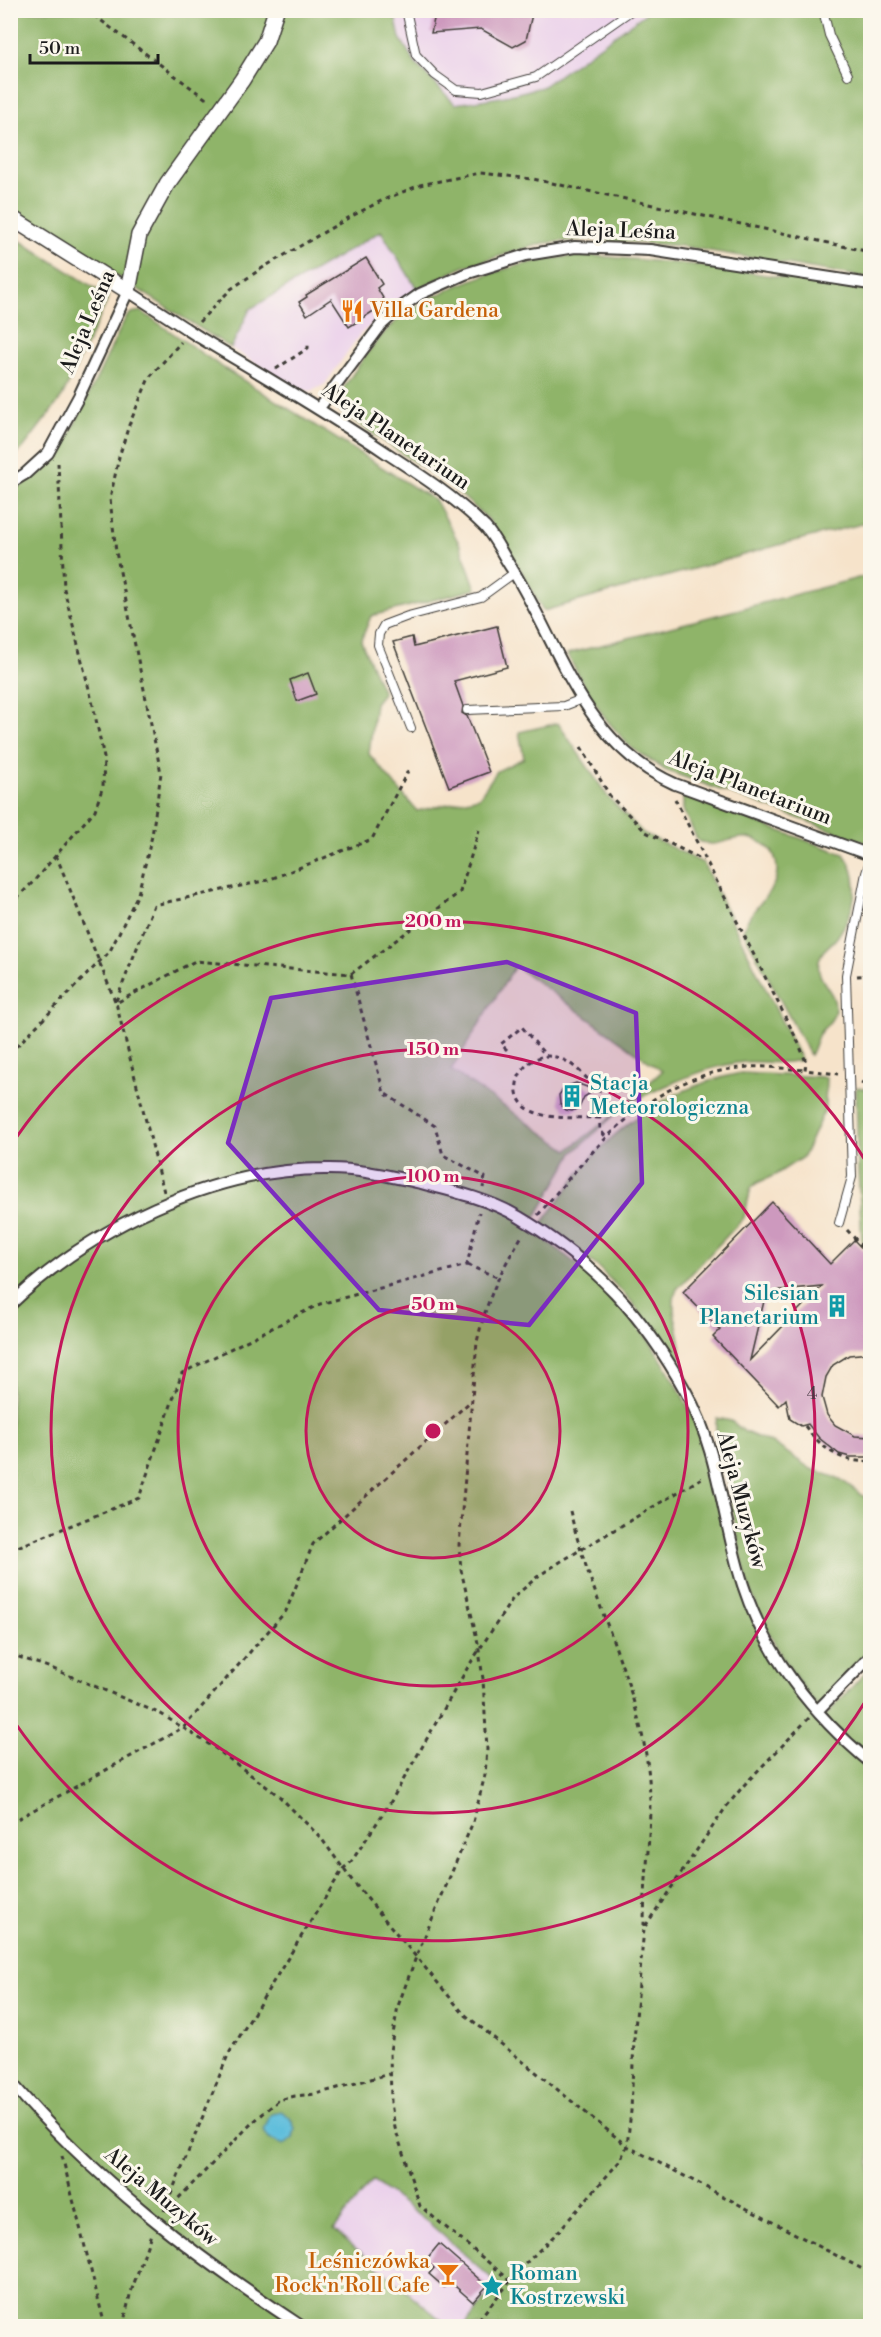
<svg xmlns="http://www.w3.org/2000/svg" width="881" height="2337" viewBox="0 0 881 2337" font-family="'Libre Bodoni',serif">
<rect width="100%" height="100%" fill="#fbf7ec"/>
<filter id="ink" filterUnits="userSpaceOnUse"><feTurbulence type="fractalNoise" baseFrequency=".0167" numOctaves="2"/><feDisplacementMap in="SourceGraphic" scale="12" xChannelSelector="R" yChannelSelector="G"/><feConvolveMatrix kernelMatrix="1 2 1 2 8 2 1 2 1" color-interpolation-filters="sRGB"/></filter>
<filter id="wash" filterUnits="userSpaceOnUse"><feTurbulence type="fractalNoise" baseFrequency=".008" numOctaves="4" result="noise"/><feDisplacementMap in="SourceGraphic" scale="24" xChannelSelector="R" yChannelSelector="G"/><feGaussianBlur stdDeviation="1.35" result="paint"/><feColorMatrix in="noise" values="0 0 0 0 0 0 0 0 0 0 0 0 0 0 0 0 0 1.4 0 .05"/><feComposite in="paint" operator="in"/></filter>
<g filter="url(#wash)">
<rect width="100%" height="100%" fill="#f6e3ca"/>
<!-- built -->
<path fill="#ebd1eb" d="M327 11H684L509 144Z
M381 231 417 289 360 334 325 384 312 391 298 390 231 348 250 309Z
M372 2180 430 2224 498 2283 465 2326H448L334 2230Z"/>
<!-- forest -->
<path fill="#8fb469" stroke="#566842" stroke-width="1.5" d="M10 11H394L400 38 415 63 455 104 501 97 542 87 649 11H870V278L681 246 589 239 544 243 463 267 417 289 381 231 250 309 231 348 11 209Z
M11 235 109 297 62 397 24 447 11 460Z
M587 255 708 266 870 291V522L786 543 543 611 508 547 488 519 455 490 341 412 337 398C355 371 373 340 399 319 445 282 529 258 587 255Z
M141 311 222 367 436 501 460 545 476 589 371 616 361 641 383 693 375 703 369 754 417 811 479 797 497 771 524 758 519 732 558 723 608 797 643 833 703 863 801 1060C782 1065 764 1061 745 1062 703 1066 664 1087 626 1104L662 1071 515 966 451 1070 568 1150 621 1109 573 1153 530 1227 590 1275 618 1301 651 1343 676 1383 698 1427 717 1473 748 1611 824 1718 870 1667V2326H465L497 2283 430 2224 372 2180 334 2230 448 2326H11V491L22 485 67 440 125 319 131 313Z
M870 575V844L665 770 630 747 605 718 584 685 567 654Z
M683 796 844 854C863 879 855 912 838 936 832 945 821 949 819 961 815 981 835 989 835 1007 835 1021 825 1025 819 1034 815 1041 814 1049 810 1055L743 931C750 903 788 890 774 855 770 846 757 839 748 838 735 836 724 844 712 844 707 844 702 842 698 841L683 810Z
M741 1073 826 1077 825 1109 803 1157 775 1175 757 1183 751 1188 744 1218 677 1289C667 1311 684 1335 681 1358L676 1362 632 1302 597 1266 541 1225C557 1204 571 1182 588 1162 629 1115 681 1085 741 1073Z
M858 1087 870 1090V1249L862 1241 858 1170 856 1089Z
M717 1418 731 1421 745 1432 776 1445 811 1469 840 1479 870 1501V1656L821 1710C796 1679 773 1646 758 1609 739 1567 735 1517 726 1471 723 1455 712 1434 717 1418Z"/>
<!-- water -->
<path fill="#5ebedc" stroke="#3d6d7c" stroke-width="1.5" d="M281 2111 290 2118 295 2129 293 2137 284 2145 269 2139 264 2131 270 2115Z"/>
<g id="blocks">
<!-- building -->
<path fill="#cd99be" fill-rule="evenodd" d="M436 10H533L526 40 513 47 481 29 431 33Z
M366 258 382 284 377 288 386 303 349 327 331 299 307 315 299 302 307 297 306 295Z
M497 626 507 667 454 681 463 706 462 713 467 716 489 772 449 787 393 642 412 637 414 647Z
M308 673 316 694 297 701 290 680Z
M576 1083 595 1090 584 1097 579 1108 572 1111 566 1110 560 1104 559 1095 565 1087Z
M772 1202 830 1264 854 1240 870 1257V1353L849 1355 833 1365 826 1377 822 1397 827 1415 835 1425 855 1436 870 1437V1457H850L839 1454 819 1438 808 1424 801 1426 790 1419 786 1399 779 1406 713 1337 720 1330 683 1292ZM822 1286 750 1360 764 1301 770 1294 780 1290Z
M439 2244 487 2286 473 2302 448 2280 444 2287 429 2274 434 2268 425 2261Z"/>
</g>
</g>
<g filter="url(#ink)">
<use href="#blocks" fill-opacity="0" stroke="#3d3a36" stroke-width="1.5"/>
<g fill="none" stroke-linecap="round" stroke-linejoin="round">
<!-- service casing -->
<g stroke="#3d3a36" stroke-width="10">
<path id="service" d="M406 10 416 55 435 75 456 90 482 92 536 77 632 10
M823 10 829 35 848 75
M467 710 564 706 582 699
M411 728 378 645 379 634 384 625 408 616 481 597 514 573
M839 1223 852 1177 846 975 866 873 870 861"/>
</g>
<!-- pedestrian casing -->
<g stroke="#3d3a36" stroke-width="14">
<path id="pedestrian" d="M199 337C262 375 326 412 388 454 422 476 456 498 485 527 496 539 503 556 512 569 562 649 582 743 675 784L870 855
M319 408 381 325 400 308 420 294 465 274 526 255 575 247 650 250 870 284
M10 483 25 474 48 453 79 396 128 291 185 328
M10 1305C90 1228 212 1169 324 1169 357 1168 389 1176 421 1183 453 1191 491 1200 519 1217 595 1262 644 1316 686 1392 720 1453 722 1521 743 1585 766 1656 814 1716 870 1762
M817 1711 870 1657
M10 2081C93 2178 195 2257 301 2326"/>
</g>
<!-- minor casing -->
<g stroke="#3d3a36" stroke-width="18">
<path id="minor" d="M10 217 128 291 139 235 167 184 242 80 266 41 276 10"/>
</g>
<!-- path -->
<path stroke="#3d3a36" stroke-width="3" stroke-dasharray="4.5 4.5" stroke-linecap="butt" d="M87 10 209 101
M10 12 17 10
M199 322 231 289 264 267 350 217 383 200 420 185 480 173 533 179 870 252
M276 369 308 348V344
M581 747 610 796 646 832 703 860
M675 799 799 1044 806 1062 805 1070 838 1074
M56 855 115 1001
M10 905 33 882 95 810 103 786 104 758 93 705 64 589 58 463
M351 974 384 1093 435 1126 443 1155 485 1177 483 1188
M857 976 870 975
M116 1001 154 905 268 880 372 839 410 767
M507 1050 501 1044 522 1027 547 1057
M10 1053 110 951 138 894 152 836 161 773 116 552 110 499 119 457 129 425 149 378 181 342
M861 1082 870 1086
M599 1118C579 1117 553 1120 534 1112 497 1097 525 1041 564 1060 578 1067 589 1081 599 1091L600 1130 606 1137
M164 1192 116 1003 195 961 351 974 460 892 479 830
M538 1215C596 1146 652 1073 750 1067 768 1066 787 1069 805 1070
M847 1230 870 1255
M467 1265 497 1277
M805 1426C821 1448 843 1464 870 1461
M570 1511C590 1596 634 1674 647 1761 655 1813 644 1873 644 1926
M10 1550 139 1498 182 1373 320 1304 467 1265 479 1212
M10 1654 51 1668 161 1714 215 1748 279 1796 321 1838 351 1879 463 2013 627 2146 870 2273
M10 1823 184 1727 286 1611 313 1544 472 1400
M62 2156 105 2326
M164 2211 228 2055 343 1869 351 1862 390 1803 468 1667 513 1598 537 1577 560 1562 702 1478
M166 2211 252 2123 279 2100 295 2096 316 2094 389 2074
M511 2281 420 2206 395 2128 391 2103 390 2051 398 2006 416 1957 473 1822 485 1775 487 1749 483 1679 478 1643 461 1570 459 1545 477 1342C487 1298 500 1272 523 1234
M123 2326 130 2295 151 2234
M473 2326 523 2266 557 2233 619 2162 627 2146 631 2111 634 2040 644 1928 726 1807 745 1784 809 1718"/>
<!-- service -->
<use href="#service" stroke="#fff" stroke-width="8"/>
<!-- pedestrian -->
<use href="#pedestrian" stroke="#fff" stroke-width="10"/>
<!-- minor -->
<use href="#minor" stroke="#fff" stroke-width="15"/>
<!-- pedestrian-bridge casing -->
<g stroke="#3d3a36" stroke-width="14" stroke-linecap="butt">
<path id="pedestrian-bridge" d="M185 328 199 337"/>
</g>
<!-- pedestrian-bridge -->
<use href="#pedestrian-bridge" stroke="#fff" stroke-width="10"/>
</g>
</g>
<!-- marked area -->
<path fill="#7b2cbf" fill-opacity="0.2" stroke="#7b2cbf" stroke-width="4.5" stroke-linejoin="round" d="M507 962 636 1013 642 1183 529 1325 379 1310 228 1143 271 998Z"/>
<!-- distance rings -->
<circle cx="433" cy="1431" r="127" fill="#c2185b" fill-opacity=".12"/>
<g fill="none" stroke="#c2185b" stroke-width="3">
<circle cx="433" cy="1431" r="127"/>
<circle cx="433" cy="1431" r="255"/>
<circle cx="433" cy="1431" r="382"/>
<path d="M870 1694A510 510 0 0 1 13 1720M13 1142A510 510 0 0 1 870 1168"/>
</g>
<!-- icons -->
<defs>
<g id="restaurant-bare" transform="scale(1.8)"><path d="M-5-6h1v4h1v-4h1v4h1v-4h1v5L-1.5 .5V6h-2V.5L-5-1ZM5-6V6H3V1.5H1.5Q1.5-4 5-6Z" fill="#e8710a" stroke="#fbf7ec" stroke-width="2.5" paint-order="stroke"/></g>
<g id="building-bare" transform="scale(1.8)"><path d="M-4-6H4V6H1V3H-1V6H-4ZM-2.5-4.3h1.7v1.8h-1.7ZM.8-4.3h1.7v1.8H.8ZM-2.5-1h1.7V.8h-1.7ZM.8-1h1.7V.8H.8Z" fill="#0f9aa8" stroke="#fbf7ec" stroke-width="2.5" paint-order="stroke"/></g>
<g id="bar-bare" transform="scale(1.8)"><path d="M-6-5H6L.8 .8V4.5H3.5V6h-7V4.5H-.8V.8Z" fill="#e8710a" stroke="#fbf7ec" stroke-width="2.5" paint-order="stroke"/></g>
<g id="sight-bare" transform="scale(1.8)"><path d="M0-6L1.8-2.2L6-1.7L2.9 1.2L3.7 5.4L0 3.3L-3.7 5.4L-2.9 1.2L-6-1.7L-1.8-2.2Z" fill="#0f9aa8" stroke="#fbf7ec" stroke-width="2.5" paint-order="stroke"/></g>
</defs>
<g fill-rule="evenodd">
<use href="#restaurant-bare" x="352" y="311"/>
<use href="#building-bare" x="572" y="1096"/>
<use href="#building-bare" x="837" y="1306"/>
<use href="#bar-bare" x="448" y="2274"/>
<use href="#sight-bare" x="492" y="2286"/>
</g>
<g text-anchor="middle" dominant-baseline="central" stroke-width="6" stroke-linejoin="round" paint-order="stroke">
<!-- number labels -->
<g font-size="18" fill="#483b44">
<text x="812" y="1393">4</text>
</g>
<!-- street labels -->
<g font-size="21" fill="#1c1c1c" stroke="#fbf7ec">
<text transform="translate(621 231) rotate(2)">Aleja Leśna</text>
<text transform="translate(88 322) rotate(-67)">Aleja Leśna</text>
<text transform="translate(396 437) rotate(34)">Aleja Planetarium</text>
<text transform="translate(750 788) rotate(21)">Aleja Planetarium</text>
<text transform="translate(741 1500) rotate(75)">Aleja Muzyków</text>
<text transform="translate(161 2197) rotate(40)">Aleja Muzyków</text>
</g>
<!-- food labels -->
<g font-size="21" fill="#c56008" stroke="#fbf7ec" text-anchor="start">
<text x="370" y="311">Villa Gardena</text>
<text x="430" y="2262" text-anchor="end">Leśniczówka<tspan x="430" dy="24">Rock'n'Roll Cafe</tspan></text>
</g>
<!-- culture labels -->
<g font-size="21" fill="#0d838f" stroke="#fbf7ec" text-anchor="start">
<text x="590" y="1084">Stacja<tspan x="590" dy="24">Meteorologiczna</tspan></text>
<text x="819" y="1294" text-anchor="end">Silesian<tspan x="819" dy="24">Planetarium</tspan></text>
<text x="510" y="2274">Roman<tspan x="510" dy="24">Kostrzewski</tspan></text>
</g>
</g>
<circle cx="433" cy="1431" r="9" fill="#c2185b" stroke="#fbf7ec" stroke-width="3"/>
<g font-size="18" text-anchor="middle" font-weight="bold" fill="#c2185b" stroke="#fbf7ec" stroke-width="6" stroke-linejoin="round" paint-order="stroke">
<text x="433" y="927">200 m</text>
<text x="433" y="1055">150 m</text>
<text x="433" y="1182">100 m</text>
<text x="433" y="1310">50 m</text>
</g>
<!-- margin -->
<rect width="881" height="2337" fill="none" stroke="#fbf7ec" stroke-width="36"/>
<!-- scale -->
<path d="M30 54v9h128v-9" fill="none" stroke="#1c1c1c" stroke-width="3"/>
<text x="39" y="54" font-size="18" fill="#1c1c1c" stroke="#fbf7ec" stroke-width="4.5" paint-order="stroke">50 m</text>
</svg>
